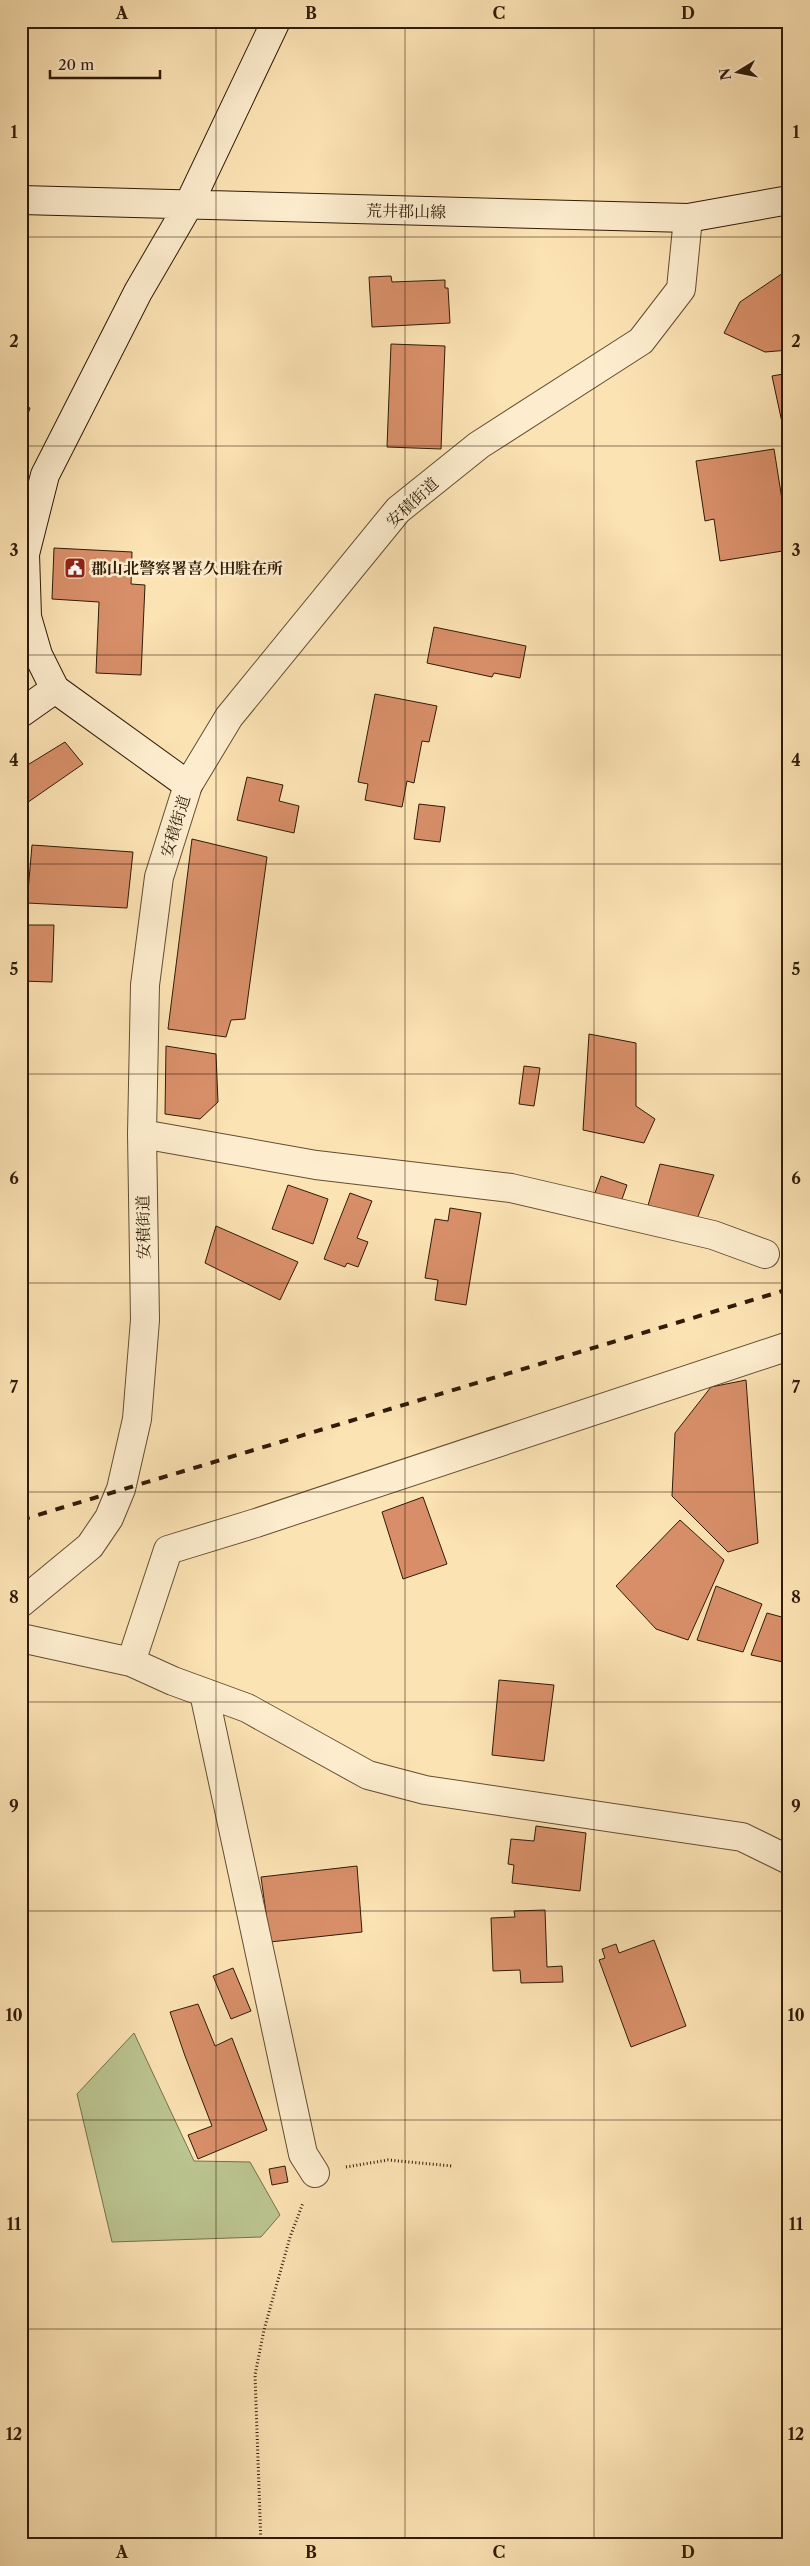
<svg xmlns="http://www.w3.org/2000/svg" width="810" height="2566" viewBox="0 0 810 2566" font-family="'Libre Caslon Text','Noto Serif JP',serif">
<rect width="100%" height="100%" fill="#fce3b4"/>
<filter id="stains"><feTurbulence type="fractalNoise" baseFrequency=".004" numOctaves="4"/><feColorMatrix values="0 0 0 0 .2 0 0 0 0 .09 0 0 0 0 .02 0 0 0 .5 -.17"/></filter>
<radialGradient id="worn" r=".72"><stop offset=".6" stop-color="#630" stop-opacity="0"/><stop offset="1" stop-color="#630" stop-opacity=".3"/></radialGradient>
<!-- green -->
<path fill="#bbc590" stroke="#76704c" d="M134 2033 194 2161 250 2162 280 2215 261 2237 112 2242 77 2094Z"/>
<!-- building -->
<path fill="#d88f69" stroke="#301b07" d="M789 269V350L765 352 724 333 740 302Z
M391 276 392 282 445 280V288H448L450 323 372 327 369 277Z
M391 344 445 346 441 449 387 447Z
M789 373V440L786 441 772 376Z
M21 404 30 408 21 434Z
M774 449 784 512 789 511V550L720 561 714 519 705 521 696 461Z
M54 548 132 552 131 584 145 585 141 675 96 673 99 602 52 599Z
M434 627 526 646 520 678 494 673 492 677 427 663Z
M375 694 437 706 429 742 422 741 414 783 407 781 402 807 365 800 368 784 358 782Z
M65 742 83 764 21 807V769Z
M247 777 283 785 279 801 299 806 294 833 237 820Z
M419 804 445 807 440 842 414 839Z
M21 831H24L21 865Z
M192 839 267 857 245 1019 231 1020 226 1037 168 1029Z
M32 845 133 852 127 908 27 903Z
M21 925H54L52 982 21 981Z
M589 1034 636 1043V1106L655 1119 644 1143 583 1130Z
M166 1046 216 1054 218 1102 200 1119 165 1114Z
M524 1066 540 1068 534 1106 519 1104Z
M660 1164 714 1175 697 1219 647 1209Z
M601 1176 627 1185 621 1202 595 1193Z
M288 1185 328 1199 313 1244 272 1229Z
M350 1193 372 1201 357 1238 368 1242 358 1267 347 1263 345 1267 324 1259Z
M450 1208 481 1213 466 1305 435 1300 438 1280 425 1278 435 1219 448 1221Z
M216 1226 298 1262 280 1300 205 1263Z
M746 1380 758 1543 728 1552 672 1496 675 1433 711 1387Z
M423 1497 447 1564 403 1579 382 1512Z
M680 1520 724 1560 688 1640 656 1629 616 1586Z
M716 1586 762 1604 743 1652 697 1640Z
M767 1613 789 1619V1642L783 1662 751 1655Z
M499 1680 554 1685 544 1761 492 1755Z
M536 1826 586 1833 580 1891 512 1883 514 1865 508 1864 511 1839 534 1841Z
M357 1866 362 1932 270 1942 261 1877Z
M545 1910 547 1967 562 1966 563 1982 521 1983 520 1970 493 1971 491 1918 515 1917 514 1911Z
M654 1940 686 2026 631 2047 599 1960 605 1958 602 1949 616 1944 619 1953Z
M233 1968 251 2011 231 2019 213 1976Z
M198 2004 215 2046 232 2038 267 2130 198 2159 188 2135 212 2126 185 2056 170 2012Z
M285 2166 288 2182 272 2185 269 2169Z"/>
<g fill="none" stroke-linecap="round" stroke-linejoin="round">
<!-- street casing -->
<g stroke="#634d32" stroke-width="30">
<path id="street" d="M142 1134 316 1165 511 1188 713 1235 765 1254
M21 1603 90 1546 109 1518 121 1489 137 1419 145 1320 142 1134 145 985 159 877 188 785 229 717 398 510 479 445 641 341 681 289 688 218
M21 1638 131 1662 173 1681 247 1708 368 1775 425 1790 742 1837 789 1860
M131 1662 168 1550 256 1523 789 1346
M204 1693 303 2154 315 2173"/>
</g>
<!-- secondary casing -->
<g stroke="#301b07" stroke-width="30">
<path id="secondary" d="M21 200 688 218 789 200
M21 713 55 689
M188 785 55 689 38 655 27 617 25 554 45 475 138 292 188 206 276 21"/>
</g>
<!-- path -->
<path stroke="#301b07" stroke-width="3" stroke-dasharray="1 2.5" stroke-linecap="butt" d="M346 2167 388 2160 452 2166
M261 2545 255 2375 264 2330 290 2237 303 2203"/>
<!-- street -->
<use href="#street" stroke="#fdedce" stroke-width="28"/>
<!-- secondary -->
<use href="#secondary" stroke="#fdedce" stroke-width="28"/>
<!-- rail -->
<path stroke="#301b07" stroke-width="4" stroke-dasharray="9 9" stroke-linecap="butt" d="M21 1520 789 1289"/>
</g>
<!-- grid -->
<path fill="none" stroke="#301b07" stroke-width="1" stroke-opacity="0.55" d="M216 21V2545M405 21V2545M594 21V2545M21 237H789M21 446H789M21 655H789M21 864H789M21 1074H789M21 1283H789M21 1492H789M21 1702H789M21 1911H789M21 2120H789M21 2329H789"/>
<!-- icons -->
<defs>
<g id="civic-square" transform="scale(1.125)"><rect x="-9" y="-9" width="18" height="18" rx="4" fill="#8f2418" stroke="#fdedce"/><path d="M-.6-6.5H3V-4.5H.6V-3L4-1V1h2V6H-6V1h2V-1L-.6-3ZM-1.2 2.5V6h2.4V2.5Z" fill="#fff"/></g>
</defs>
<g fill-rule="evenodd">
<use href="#civic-square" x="75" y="568"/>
</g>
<g text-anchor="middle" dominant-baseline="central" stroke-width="5" stroke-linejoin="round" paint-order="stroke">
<!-- street labels -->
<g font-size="16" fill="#301b07" stroke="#fdedce">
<text transform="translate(406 211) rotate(1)">荒井郡山線</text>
<text transform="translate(412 502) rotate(-43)">安積街道</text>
<text transform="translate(175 826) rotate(-73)">安積街道</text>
<text transform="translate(143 1227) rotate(-91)">安積街道</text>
</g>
<!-- poi labels -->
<g font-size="16" font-weight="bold" fill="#301b07" stroke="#fdedce" text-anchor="start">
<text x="91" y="568">郡山北警察署喜久田駐在所</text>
</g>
</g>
<!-- margin -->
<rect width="810" height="2566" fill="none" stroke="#fce3b4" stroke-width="55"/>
<!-- north arrow -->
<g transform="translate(738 72) rotate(260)" stroke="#fdedce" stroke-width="4" paint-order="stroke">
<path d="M0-4L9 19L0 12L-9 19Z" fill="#301b07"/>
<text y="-8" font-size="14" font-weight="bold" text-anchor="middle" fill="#301b07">N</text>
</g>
<!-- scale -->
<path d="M50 70v8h110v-8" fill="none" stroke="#301b07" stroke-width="2.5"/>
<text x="58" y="70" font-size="15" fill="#301b07" stroke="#fdedce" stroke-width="4" paint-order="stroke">20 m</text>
<rect x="28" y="28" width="754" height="2510" fill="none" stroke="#301b07" stroke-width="2"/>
<g font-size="16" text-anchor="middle" font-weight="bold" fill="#301b07">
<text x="122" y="19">A</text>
<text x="311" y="19">B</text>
<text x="499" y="19">C</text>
<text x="688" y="19">D</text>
<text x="14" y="138">1</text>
<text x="796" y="138">1</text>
<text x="14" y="347">2</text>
<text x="796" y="347">2</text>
<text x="14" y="556">3</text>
<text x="796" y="556">3</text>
<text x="14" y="766">4</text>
<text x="796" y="766">4</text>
<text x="14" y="975">5</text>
<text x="796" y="975">5</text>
<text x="14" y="1184">6</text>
<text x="796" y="1184">6</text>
<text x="14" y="1393">7</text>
<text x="796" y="1393">7</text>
<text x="14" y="1603">8</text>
<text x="796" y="1603">8</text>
<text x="14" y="1812">9</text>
<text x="796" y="1812">9</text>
<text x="14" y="2021">10</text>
<text x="796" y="2021">10</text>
<text x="14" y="2230">11</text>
<text x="796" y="2230">11</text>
<text x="14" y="2440">12</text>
<text x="796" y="2440">12</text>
<text x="122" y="2558">A</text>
<text x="311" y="2558">B</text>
<text x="499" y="2558">C</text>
<text x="688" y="2558">D</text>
</g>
<rect width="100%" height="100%" filter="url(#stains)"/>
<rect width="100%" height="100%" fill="url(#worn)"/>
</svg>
